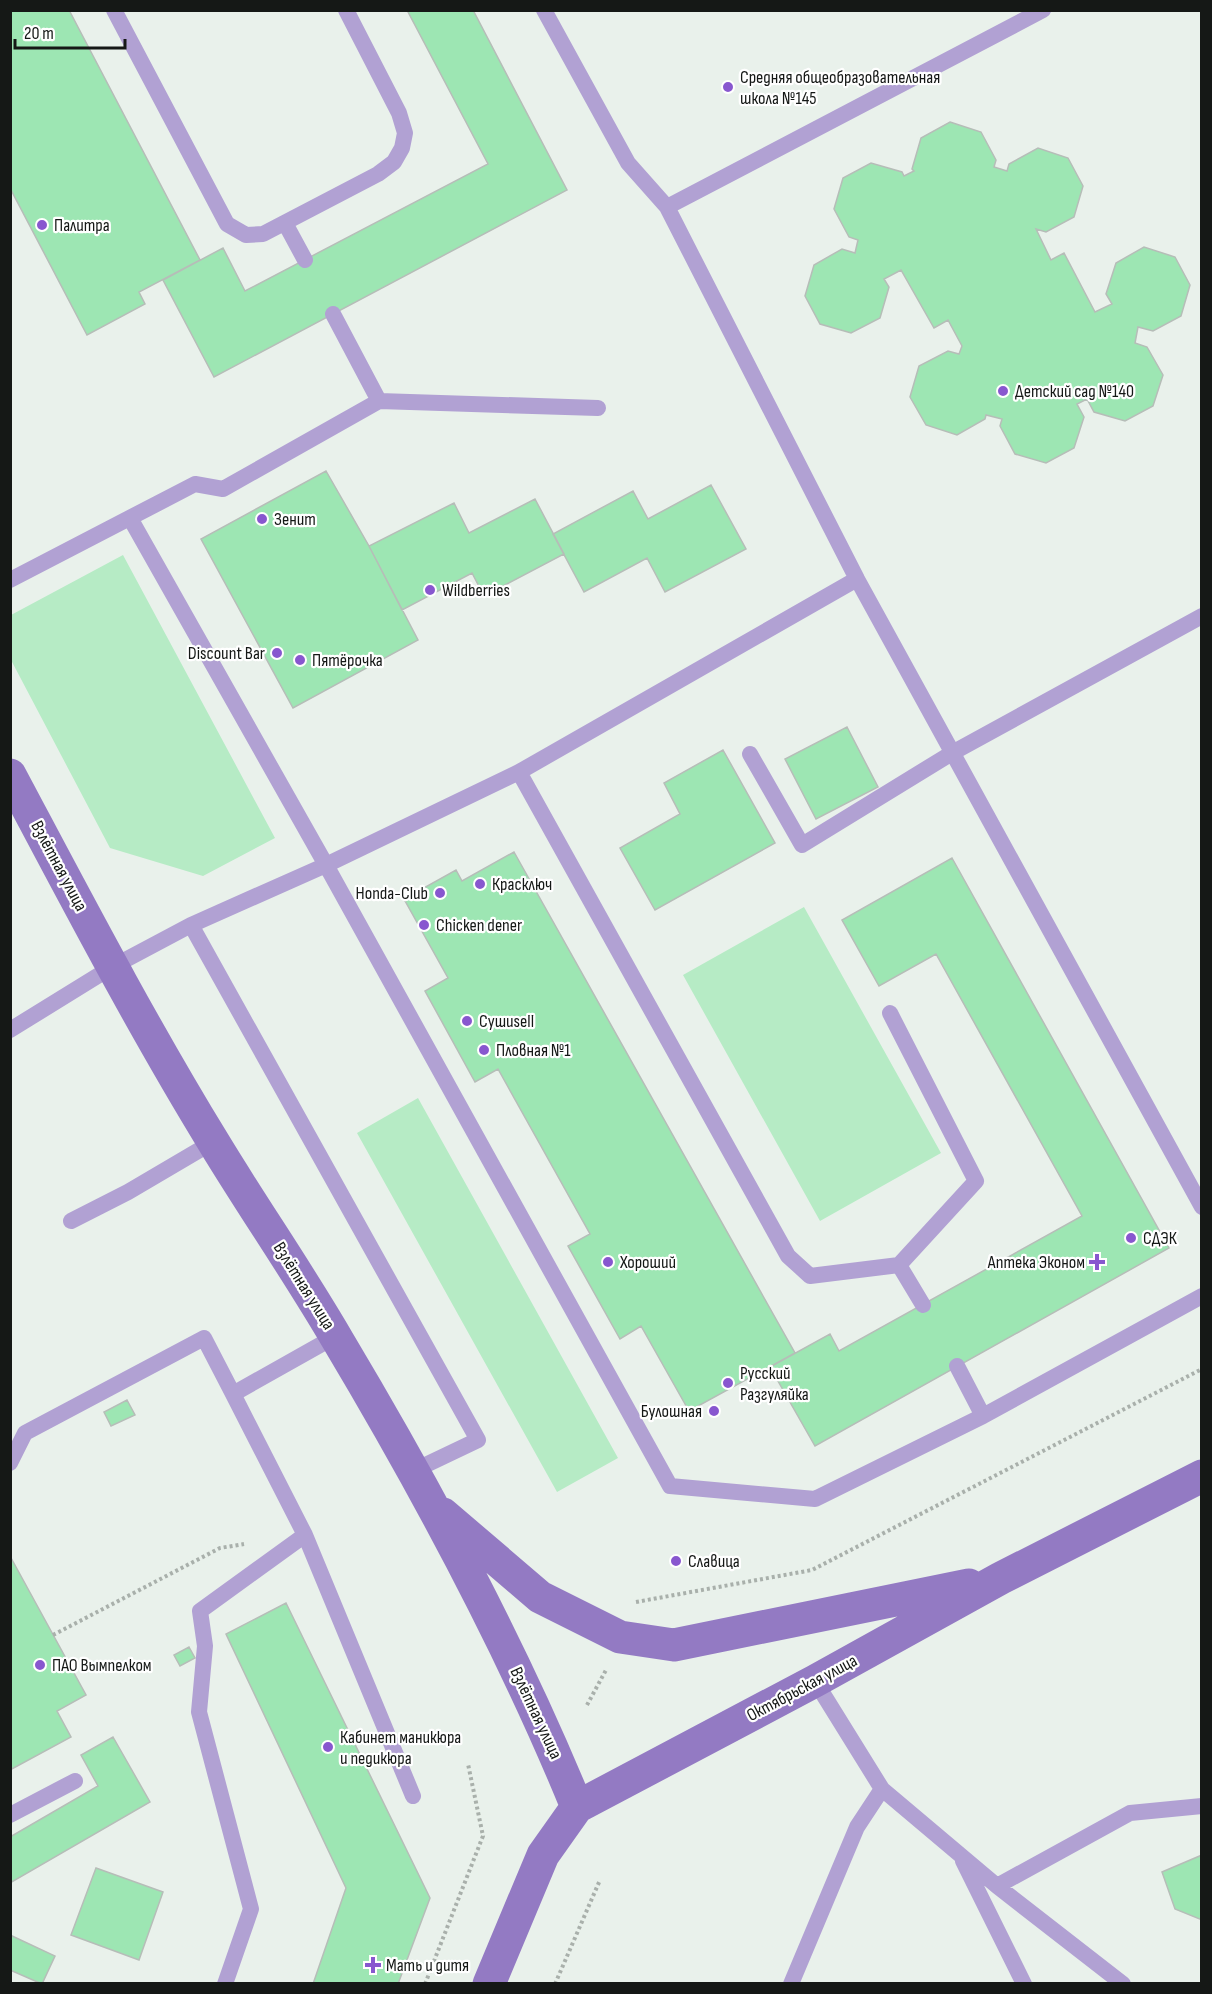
<svg xmlns="http://www.w3.org/2000/svg" width="1212" height="1994" viewBox="0 0 1212 1994" font-family="'Sofia Sans Condensed',sans-serif">
<rect width="100%" height="100%" fill="#e9f1eb"/>
<!-- green -->
<path fill="#b6ebc5" d="M123 555 275 838 203 876 110 848 11 660V615Z
M804 907 941 1153 820 1221 683 975Z
M418 1098 618 1458 557 1492 357 1133Z"/>
<!-- building -->
<path fill="#9de6b3" stroke="#b6bdb8" stroke-width="1.5" d="M10 10H69L200 260 139 292 145 304 87 335 10 188Z
M407 10H473L567 190 214 377 163 280 223 248 245 291 488 164Z
M950 122 981 132 996 160 994 167 1007 171 1009 164 1038 148 1068 158 1083 186 1074 217 1046 232 1036 229 1051 260 1064 253 1095 312 1112 304 1106 294 1116 263 1144 247 1175 257 1190 285 1181 316 1153 331 1138 327 1135 343 1147 347 1163 375 1153 406 1125 421 1094 412 1087 399 1077 404 1084 417 1074 448 1046 463 1015 454 1000 426 1002 419 986 415 985 419 957 435 926 425 910 397 919 366 948 351 959 354 962 346 948 320 934 328 901 270 884 279 889 287 880 318 851 333 820 324 805 296 814 265 842 249 855 253 858 240 849 237 834 209 843 178 871 163 902 172 904 176 914 171 912 169 921 138Z
M326 471 369 546 418 640 293 708 201 539Z
M711 485 746 549 665 592 647 558 584 592 553 534 633 491 648 519Z
M535 499 564 554 484 596 472 573 402 610 369 546 454 503 469 533Z
M847 727 878 787 816 819 785 759Z
M723 750 775 843 655 910 620 848 680 814 664 783Z
M514 852 795 1353 689 1411 641 1326 620 1339 568 1246 590 1234 498 1069 475 1082 425 991 448 978 404 899 456 870 462 881Z
M952 858 1169 1248 815 1446 770 1367 830 1334 839 1351 1082 1216 936 954 879 986 842 920Z
M127 1400 135 1415 111 1426 104 1412Z
M10 1556 86 1695 57 1711 71 1737 10 1770Z
M286 1603 430 1898 398 1984H313L346 1888 226 1634Z
M189 1647 195 1658 180 1666 174 1655Z
M113 1737 150 1802 10 1883V1837L98 1786 81 1755Z
M1202 1855V1920L1175 1909 1162 1872Z
M96 1868 163 1892 139 1960 71 1935Z
M10 1935 55 1956 42 1984 10 1970Z"/>
<g fill="none" stroke-linecap="round" stroke-linejoin="round">
<!-- path -->
<path stroke="#a9b0ab" stroke-width="4" stroke-dasharray="3 3" stroke-linecap="butt" d="M636 1602 812 1570 1202 1369
M53 1635 220 1548 244 1544
M587 1705 606 1670
M425 1984 483 1836 468 1764
M555 1984 600 1880"/>
<!-- lane -->
<path stroke="#b1a1d3" stroke-width="16" d="M114 10 227 224 246 235 263 234 378 174 394 162 402 148 405 133 399 113 346 10
M544 10 628 163 667 207 857 579 1202 1207
M667 207 1043 10
M285 223 305 260
M333 314 379 401
M130 518 326 865 670 1486 815 1499 983 1416 1202 1296
M10 580 195 484 223 489 379 401 598 408
M750 754 802 845 952 753 1202 616
M519 772 788 1256 810 1276 899 1265 976 1181 890 1013
M191 925 478 1440 413 1471
M10 1030 112 967 191 925 326 865 519 772 857 579
M71 1221 128 1192 213 1142
M899 1265 923 1305
M957 1366 983 1416
M10 1463 25 1433 204 1338 233 1394
M305 1535 413 1796
M815 1681 882 1789 997 1886 1123 1984
M10 1815 75 1781
M963 1861 1024 1984
M997 1886 1130 1813 1202 1806
M225 1984 251 1909 199 1712 205 1646 200 1611 305 1535 233 1394 336 1336
M791 1984 857 1827 882 1789"/>
<!-- secondary -->
<path stroke="#937ac3" stroke-width="33" d="M10 775C76 899 141 1024 214 1143 254 1209 298 1272 337 1339 426 1488 511 1645 577 1807
M443 1514 540 1597 620 1637 674 1645 969 1585
M489 1984 543 1855 577 1807 815 1681 1001 1578 1202 1476"/>
</g>
<!-- markers -->
<g fill="#8857cf" stroke="#fff" stroke-width="2">
<circle cx="728" cy="87" r="6"/>
<circle cx="42" cy="225" r="6"/>
<circle cx="1003" cy="391" r="6"/>
<circle cx="262" cy="519" r="6"/>
<circle cx="430" cy="590" r="6"/>
<circle cx="277" cy="653" r="6"/>
<circle cx="300" cy="660" r="6"/>
<circle cx="480" cy="884" r="6"/>
<circle cx="440" cy="893" r="6"/>
<circle cx="424" cy="925" r="6"/>
<circle cx="467" cy="1021" r="6"/>
<circle cx="484" cy="1050" r="6"/>
<circle cx="1131" cy="1238" r="6"/>
<circle cx="608" cy="1262" r="6"/>
<path d="M1094 1253h6v6h6v6h-6v6h-6v-6h-6v-6h6z"/>
<circle cx="728" cy="1383" r="6"/>
<circle cx="714" cy="1411" r="6"/>
<circle cx="676" cy="1561" r="6"/>
<circle cx="40" cy="1665" r="6"/>
<circle cx="328" cy="1747" r="6"/>
<path d="M370 1956h6v6h6v6h-6v6h-6v-6h-6v-6h6z"/>
</g>
<g text-anchor="middle" dominant-baseline="central" stroke-width="4.5" stroke-linejoin="round" paint-order="stroke">
<!-- poi labels -->
<g font-size="18" fill="#151816" stroke="#fff" text-anchor="start">
<text x="740" y="77">Средняя общеобразовательная<tspan x="740" dy="21">школа №145</tspan></text>
<text x="54" y="225">Палитра</text>
<text x="1015" y="391">Детский сад №140</text>
<text x="274" y="519">Зенит</text>
<text x="442" y="590">Wildberries</text>
<text x="265" y="653" text-anchor="end">Discount Bar</text>
<text x="312" y="660">Пятёрочка</text>
<text x="492" y="884">Красключ</text>
<text x="428" y="893" text-anchor="end">Honda-Club</text>
<text x="436" y="925">Chicken dener</text>
<text x="479" y="1021">Сушиsell</text>
<text x="496" y="1050">Пловная №1</text>
<text x="1143" y="1238">СДЭК</text>
<text x="620" y="1262">Хороший</text>
<text x="1085" y="1262" text-anchor="end">Аптека Эконом</text>
<text x="740" y="1373">Русский<tspan x="740" dy="21">Разгуляйка</tspan></text>
<text x="702" y="1411" text-anchor="end">Булошная</text>
<text x="688" y="1561">Славица</text>
<text x="52" y="1665">ПАО Вымпелком</text>
<text x="340" y="1737">Кабинет маникюра<tspan x="340" dy="21">и педикюра</tspan></text>
<text x="386" y="1965">Мать и дитя</text>
</g>
<!-- street labels -->
<g font-size="18" fill="#151816" stroke="#fff">
<text transform="translate(59 866) rotate(62)">Взлётная улица</text>
<text transform="translate(304 1286) rotate(58)">Взлётная улица</text>
<text transform="translate(802 1688) rotate(-28)">Октябрьская улица</text>
<text transform="translate(536 1713) rotate(65)">Взлётная улица</text>
</g>
</g>
<!-- border -->
<rect width="1212" height="1994" fill="none" stroke="#151816" stroke-width="24"/>
<!-- scale -->
<path d="M15 39v9h110v-9" fill="none" stroke="#151816" stroke-width="3"/>
<text x="24" y="39" font-size="18" fill="#151816" stroke="#ffffff" stroke-width="4.5" paint-order="stroke">20 m</text>
</svg>
